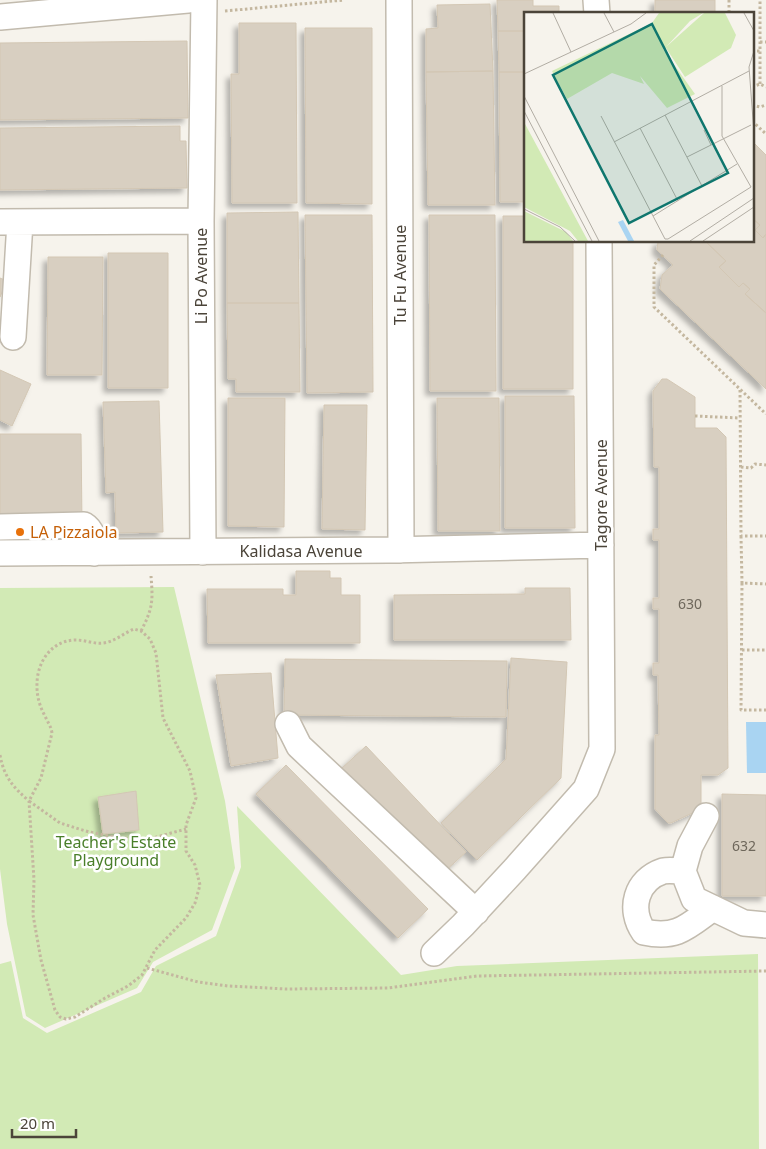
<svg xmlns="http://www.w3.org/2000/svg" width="766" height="1149" viewBox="0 0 766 1149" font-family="'Noto Sans',sans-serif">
<defs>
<filter id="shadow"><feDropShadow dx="-4.5" dy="4.5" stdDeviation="2.5" flood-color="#0004"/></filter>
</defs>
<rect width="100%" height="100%" fill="#f6f3ec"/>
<!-- green -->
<path fill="#d2eab5" d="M174 587 225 801 235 868 212 930 153 962 137 988 45 1028 26 1016 7 924 0 869V588Z
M237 806 401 975 457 966 758 954 759 1149H0V964L11 961 23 1018 47 1033 141 992 156 966 216 936 241 867Z"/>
<!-- water -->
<path fill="#a9d4f2" d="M746 722H766V773H747Z"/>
<!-- building -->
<path fill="#d8cfc1" stroke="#d3c7b4" filter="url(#shadow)" d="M497 0H533V6H559V14H525V31H498Z
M655 0H715V14H655Z
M490 4 493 71 426 72V29L438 28 437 5Z
M239 23H296L297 203H232L231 74H239Z
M305 28H372V204L306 203Z
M498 31H525V72H499Z
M187 41 188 118 0 120V43Z
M493 71 495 205H428L426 72Z
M499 72H525V202H500Z
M180 126V141H186L187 188 0 190V128Z
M752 141 766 155V234L763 238 755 230 760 225 752 218Z
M298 212 299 303H227V213Z
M305 215H372L373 392 307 393Z
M429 215H495L496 391H430Z
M503 216H525V241H573V389H503Z
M752 218 760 225 755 230 763 238 766 234V313L745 294 750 289 743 283 739 287 719 267 726 261 705 241H752Z
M658 241H705L726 261 719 267 739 287 743 283 750 289 745 294 766 313V389L660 289 662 275 673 265 657 250Z
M108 253H168V388H108Z
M48 257H103L102 375H47Z
M0 278 7 281 0 297Z
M227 303H299L300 392H236V379H228Z
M0 370 31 384 12 426 0 420Z
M662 379H667L695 397V428H717L726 437 728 768 718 775H701V809L671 823H668L655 809V735H659L658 675H653V663H659V609H653V598H659V540H653V529H659V467H654L653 391Z
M505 396H574L575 528H505Z
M228 398H285L284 527 228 526Z
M437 398H499L500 531H438Z
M159 401 163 532 116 533 115 492 106 493 103 402Z
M324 405H367L365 530 322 529Z
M0 434H81L82 523H0Z
M296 571H330V578H341V595H360V643H208L207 589H283V595H296Z
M525 588H570L571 640H394V595L525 594Z
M511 658 567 662 561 778 477 860 441 823 506 759Z
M285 659 507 661 506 717 284 715Z
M271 673 278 758 231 766 216 675Z
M366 746 466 852 442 874 342 768Z
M286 765 428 909 398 938 256 794Z
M136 791 139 830 103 834 98 797Z
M722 794 766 795V896H722Z"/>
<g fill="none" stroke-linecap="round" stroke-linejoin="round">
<!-- minor casing -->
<g stroke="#c2bbae" stroke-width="28">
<path id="minor" d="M399 0 401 550
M596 0 597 14
M0 17 188 0
M0 222 201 221
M13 337 20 222
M0 527 84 525C94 531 93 542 94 553
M203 552 201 221 204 0
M0 553 389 550 601 545
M288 724 299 746 476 912
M706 816 690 846 683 871 694 899 744 923 766 925
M683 871C677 871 669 870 663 871 636 880 628 909 644 932 677 939 687 927 713 908
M434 953 463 925 515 869 586 789 602 749 599 241"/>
</g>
<!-- path -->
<path stroke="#c4b79f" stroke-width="3" stroke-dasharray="2.5 2.5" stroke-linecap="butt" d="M729 0V14
M225 11 344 0
M760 42H766
M752 51H760
M760 84V0
M752 87 760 84 766 87
M752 105 760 107 766 105
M752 121 766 134
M663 255 654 265V307L766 414
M740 390 741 536H766
M695 416 740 418
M741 467 751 468 755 464 766 465
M741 536 742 583 766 584
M742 583 741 710H766
M141 631C153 608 153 601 151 576
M742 650H766
M0 755C4 777 13 787 29 801L34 880 33 915 41 960 55 1010 60 1017 66 1019 75 1017 105 998 128 986 142 975 155 950 186 918 195 903 200 885 195 865 186 851V825L196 798 190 771 163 718 156 653 150 639 141 631 134 629C124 633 114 642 103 643 94 644 85 640 76 640 51 640 36 663 37 687 37 697 40 707 45 716 48 723 51 726 52 733L41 778 29 801 60 823 89 832 120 838 149 839 186 829
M147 968 198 982 228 986 287 989 388 988 477 976 766 971"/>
<!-- minor -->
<use href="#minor" stroke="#fff" stroke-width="25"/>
</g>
<!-- markers -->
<circle fill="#e8710a" stroke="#fff" stroke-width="2" cx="20" cy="532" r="5"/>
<g text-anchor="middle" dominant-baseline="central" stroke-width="5" stroke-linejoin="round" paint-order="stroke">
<!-- number labels -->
<g font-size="14" fill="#6e675b">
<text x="690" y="603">630</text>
<text x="744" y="845">632</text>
</g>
<!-- street labels -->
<g font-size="16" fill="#4b4439" stroke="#fff">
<text transform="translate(400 275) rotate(-90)">Tu Fu Avenue</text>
<text transform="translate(201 276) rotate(-90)">Li Po Avenue</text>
<text transform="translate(601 495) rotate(-90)">Tagore Avenue</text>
<text x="301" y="551">Kalidasa Avenue</text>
</g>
<!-- food labels -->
<g font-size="16" fill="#c56008" stroke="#fff" text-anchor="start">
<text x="30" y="532">LA Pizzaiola</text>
</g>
<!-- park labels -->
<g font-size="16" fill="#4a7f2a" stroke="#fff">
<text x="116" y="842">Teacher's Estate<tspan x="116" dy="18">Playground</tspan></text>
</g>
</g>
<!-- overview -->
<g transform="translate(524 12)">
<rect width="230" height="230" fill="#f6f3ec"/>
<path d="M135 1H179L166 9 142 35 180 1H201L212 23 207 36 161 65 142 36 139 37 171 82 143 96 116 64 120 72 88 61 43 87 28 59 128 11ZM0 110 64 229H54L46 219 0 195ZM0 199 42 220 49 229H0Z" fill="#d2eab5"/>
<path d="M99 208 110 229H104L94 210Z" fill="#a9d4f2"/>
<path fill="none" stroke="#b2ada4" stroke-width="1" d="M29 1 47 40M80 1 90 20M220 1 230 19M230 39 225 55 230 121M0 62 107 12 122 1M0 84 75 229M0 99 68 229M141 103 178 174M77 104 141 227H144L227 175 198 124V74M116 116 154 189M180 118 187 133M90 130 225 59M163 145 227 113M0 197 36 215 51 229M129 204 213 152M166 229 230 186M179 229 230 195"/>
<path fill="#0f766e" fill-opacity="0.15" stroke="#0f766e" stroke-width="2.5" d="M128 12 204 161 105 211 29 63Z"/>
<rect width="230" height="230" fill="none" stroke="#4b4439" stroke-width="2.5"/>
</g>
<!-- scale -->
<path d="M12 1129v8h64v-8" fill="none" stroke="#4b4439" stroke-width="2.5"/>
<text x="20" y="1129" font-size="15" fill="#4b4439" stroke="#ffffff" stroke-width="4" paint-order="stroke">20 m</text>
</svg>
